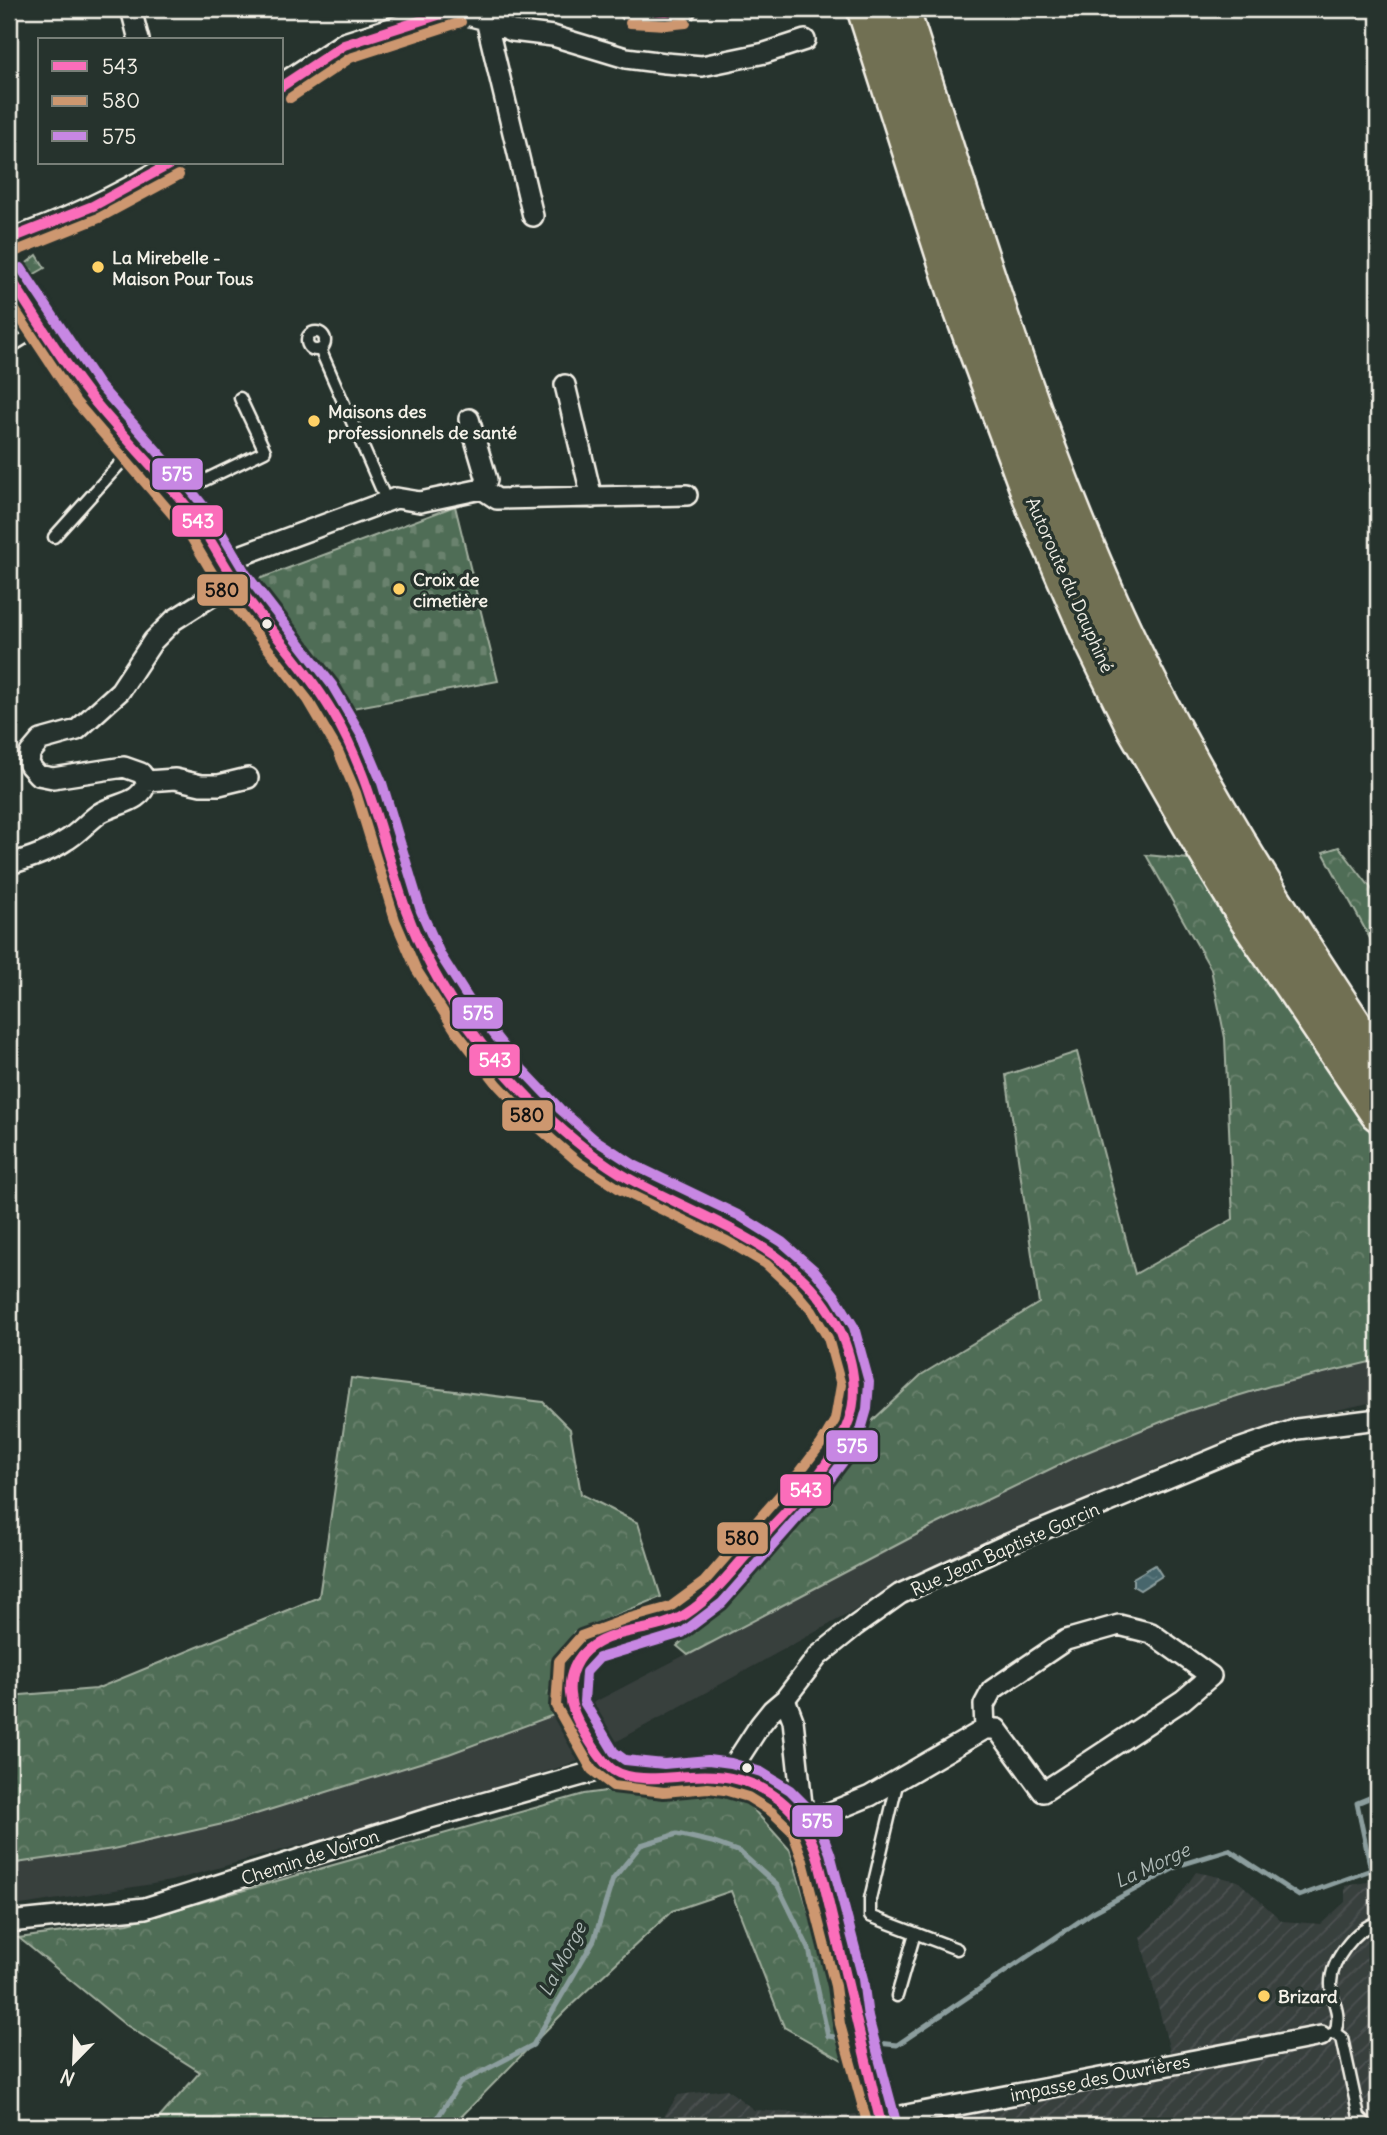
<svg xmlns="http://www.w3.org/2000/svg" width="1387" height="2135" viewBox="0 0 1387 2135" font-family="Delius,sans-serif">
<defs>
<pattern id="industrial-furrows" width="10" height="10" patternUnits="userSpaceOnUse" patternTransform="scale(1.75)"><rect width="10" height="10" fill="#383f3e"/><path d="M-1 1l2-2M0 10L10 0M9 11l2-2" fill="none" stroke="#4c5251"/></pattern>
<pattern id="grass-dots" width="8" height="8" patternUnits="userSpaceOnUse" patternTransform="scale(1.75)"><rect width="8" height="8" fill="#506d56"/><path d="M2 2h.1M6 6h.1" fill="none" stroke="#6a826e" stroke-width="1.8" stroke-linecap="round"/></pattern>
<pattern id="forest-crowns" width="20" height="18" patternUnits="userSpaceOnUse" patternTransform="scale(1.75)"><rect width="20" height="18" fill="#506d56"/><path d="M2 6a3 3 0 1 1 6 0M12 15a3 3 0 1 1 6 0" fill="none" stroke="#6a826e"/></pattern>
<pattern id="cemetery-stones" width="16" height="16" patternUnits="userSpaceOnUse" patternTransform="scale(1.75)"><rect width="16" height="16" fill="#506d56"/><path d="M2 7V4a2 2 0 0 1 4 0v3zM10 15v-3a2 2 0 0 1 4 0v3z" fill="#6a826e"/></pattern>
<pattern id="water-ripples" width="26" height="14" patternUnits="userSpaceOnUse" patternTransform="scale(1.75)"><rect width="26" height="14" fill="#46666c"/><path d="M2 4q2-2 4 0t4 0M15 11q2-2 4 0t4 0" fill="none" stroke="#617c81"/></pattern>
</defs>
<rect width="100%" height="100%" fill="#26332d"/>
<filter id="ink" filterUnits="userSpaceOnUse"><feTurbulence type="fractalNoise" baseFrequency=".0143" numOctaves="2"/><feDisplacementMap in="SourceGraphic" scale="14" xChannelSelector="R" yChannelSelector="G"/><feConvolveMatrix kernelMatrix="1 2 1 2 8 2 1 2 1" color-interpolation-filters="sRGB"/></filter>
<g filter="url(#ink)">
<!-- built -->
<path fill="#383f3e" d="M1378 1360V1401L1296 1419 1178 1459 899 1586 612 1744 589 1705 933 1526 1075 1457 1188 1411 1270 1386Z
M559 1713 584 1759 461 1800 171 1881 9 1907V1864L113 1849 227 1823 449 1754Z"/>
<!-- industrial -->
<path fill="url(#industrial-furrows)" d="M1196 1872 1238 1881 1282 1921 1321 1924 1345 1902V1886L1378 1880V2126H658L678 2095 727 2089 754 2110 844 2116 1172 2059 1140 1937 1171 1908Z"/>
<!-- grass -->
<path fill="url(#grass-dots)" stroke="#a2af9f" stroke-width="2" d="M37 255 45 268 24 280 18 270Z"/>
<!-- forest -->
<path fill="url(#forest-crowns)" stroke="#a2af9f" stroke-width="2" d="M1339 847 1378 897V953L1323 852Z
M1146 855 1189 859 1378 1144V1360L1270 1386 1188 1411 1075 1457 933 1526 688 1655 677 1646 743 1583 855 1437 921 1375 1039 1303 1006 1075 1077 1052 1135 1274 1233 1219 1225 1038 1211 969Z
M351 1378 543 1402 570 1429 581 1494 638 1523 661 1597 574 1632 558 1668 559 1713 449 1754 227 1823 113 1849 9 1864V1696L96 1689 319 1597Z
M672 1782 744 1799 790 1850 856 2068 784 2027 731 1891 672 1911 566 2010 452 2126H152L200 2072 123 2023 19 1938 128 1923 584 1794Z"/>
<!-- cemetery -->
<path fill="url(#cemetery-stones)" stroke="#a2af9f" stroke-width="2" d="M455 506 498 681 342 710 256 580Z"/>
<!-- water -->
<path fill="url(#water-ripples)" stroke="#8c9e9e" stroke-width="2" d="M1155 1565 1162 1576 1140 1590 1133 1586V1578Z"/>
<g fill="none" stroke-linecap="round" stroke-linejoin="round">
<!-- stream -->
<path stroke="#8c9e9e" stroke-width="5" d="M877 2043 897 2045 1093 1912 1180 1865 1229 1850 1299 1896 1371 1870 1357 1803 1374 1796 1378 1800
M432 2126 460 2083 533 2045 594 1940 613 1879 641 1845 677 1834 712 1842 740 1852 778 1886 809 1949 828 2036 849 2039"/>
<!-- service casing -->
<g stroke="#f4f1e8" stroke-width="15">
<path id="service" d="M307 341a9 9 0 1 1 18 0a9 9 0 1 1-18 0Z
M9 348 43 327
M320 349 387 502
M176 494 265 451 240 398
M54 537 135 447
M898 1780 870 1899V1916L957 1949
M897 1996 915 1933
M1335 2033C1342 2011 1332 2005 1331 1985 1330 1961 1356 1928 1378 1922
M1331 2034 1335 2033 1342 2038 1359 2117 1368 2126"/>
</g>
<!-- minor casing -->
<g stroke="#f4f1e8" stroke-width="24">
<path id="minor" d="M131 9 139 40
M448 10 486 20 512 31 553 36 626 58 665 63 702 66 765 53 805 40
M486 20 533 216
M9 239C65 221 122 193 172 163
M9 276 88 394 176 494 201 526 234 582 320 692 351 745 369 788 408 916 429 963 467 1022 509 1076 550 1119 586 1150 627 1177 734 1229 774 1253 803 1279 823 1303 841 1332 855 1384 853 1407 848 1425 833 1452 810 1482 714 1592 676 1620 635 1631 591 1646 572 1666 570 1705 603 1762 620 1774 664 1778 708 1774 727 1776 754 1784 781 1801 804 1823 816 1857 849 1983 854 2020 882 2126
M565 385 592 498
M469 419 487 480 482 489
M223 562 396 498 420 502 482 489 497 499 687 495
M147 781 175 779 201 785H219L248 778
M9 864C28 859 49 852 65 841 78 834 88 821 100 813 118 802 141 804 147 781L141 773 124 767 53 778 38 775 29 765 30 753 41 740 77 730 120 691 153 641 174 620 234 582
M785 1699 793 1720 804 1823
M727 1776 760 1725 772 1710 785 1699 818 1656 855 1626 900 1594 1008 1544 1230 1452 1297 1429 1378 1419
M804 1823 870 1796 985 1729H997L1043 1792 1183 1700 1211 1676 1151 1633 1119 1625 1066 1640 992 1690 984 1705 985 1729
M9 1922 145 1908 430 1818 593 1772 603 1762
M880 2120 1321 2036"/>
</g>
<!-- tertiary casing -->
<g stroke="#f4f1e8" stroke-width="28">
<path id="tertiary" d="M631 9 666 11 684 9
M282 86 344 45 457 9"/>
</g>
<!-- motorway casing -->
<g stroke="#f4f1e8" stroke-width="40">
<path id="motorway" d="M865 9 960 305 1035 508 1093 642 1134 726 1204 848 1247 919 1378 1113
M901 9C967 212 1027 419 1116 614 1188 772 1282 917 1378 1061"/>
</g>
<!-- service -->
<use href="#service" stroke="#26332d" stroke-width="10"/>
<!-- minor -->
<use href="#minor" stroke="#26332d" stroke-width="19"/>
<!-- tertiary -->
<use href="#tertiary" stroke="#26332d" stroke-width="23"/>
<!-- motorway -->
<use href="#motorway" stroke="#716f52" stroke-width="35"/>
<!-- bus-1 casing -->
<g stroke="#26332d" stroke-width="16">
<path id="bus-1" d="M631 9 666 11 684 9
M282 86 344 45 457 9
M9 239 93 206 172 163
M9 276C35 316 60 358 90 396 122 436 160 472 192 513 212 540 226 571 246 597 275 636 308 671 333 713 370 775 382 843 406 910 434 987 484 1055 542 1111 569 1137 598 1161 630 1179 705 1220 804 1248 841 1333 852 1360 859 1392 849 1420 833 1469 790 1506 756 1544 734 1568 714 1596 686 1614 657 1633 620 1627 592 1646 576 1656 568 1676 570 1694 571 1709 578 1723 586 1735 593 1747 602 1762 613 1770 633 1783 667 1777 690 1776 751 1771 800 1799 818 1858L880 2120"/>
</g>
<!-- bus-2 casing -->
<g stroke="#26332d" stroke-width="16">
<path id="bus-2" d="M630 23 666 25 686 23
M290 98 350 58 461 22
M14 252 99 218 179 175
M9 301 76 402 189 534 223 591 308 700 338 751 356 793 395 920 416 969 455 1030 498 1085 540 1129 578 1162 621 1190 727 1241 766 1264 793 1289 812 1311 828 1338 841 1385 835 1420 821 1444 799 1473 704 1582 670 1607 630 1618 581 1636 559 1661 556 1706 592 1770 613 1786 664 1792 708 1788 724 1790 748 1797 772 1812 792 1831 803 1861 835 1986 840 2024 868 2126"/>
</g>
<!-- bus-3 casing -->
<g stroke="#26332d" stroke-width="16">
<path id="bus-3" d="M21 268 99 385 187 485 212 517 246 574 332 685 363 738 382 783 421 911 441 956 478 1014 520 1067 560 1109 594 1139 634 1165 740 1216 782 1242 814 1270 835 1296 854 1327 869 1382 867 1409 861 1430 845 1459 821 1491 722 1603 682 1633 599 1658 586 1672 584 1702 614 1752 625 1760 664 1764 708 1760 731 1763 761 1772 790 1790 815 1815 830 1853 863 1979 868 2017 896 2122"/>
</g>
<!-- bus-1 -->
<use href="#bus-1" stroke="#fb6dba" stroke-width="10"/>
<!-- bus-2 -->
<use href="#bus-2" stroke="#cd976f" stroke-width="10"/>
<!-- bus-3 -->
<use href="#bus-3" stroke="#c787e3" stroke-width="10"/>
</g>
</g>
<!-- markers -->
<g fill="#ffd166" stroke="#26332d" stroke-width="2.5">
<circle cx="98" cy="267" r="7"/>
<circle cx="314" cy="421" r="7"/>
<circle cx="399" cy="589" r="7"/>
<circle cx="1264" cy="1996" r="7"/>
</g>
<g fill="#f4f1e8" stroke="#26332d" stroke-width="2.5">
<circle cx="267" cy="624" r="6"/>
<circle cx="747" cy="1768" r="6"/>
</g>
<g text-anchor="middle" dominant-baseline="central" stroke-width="7" stroke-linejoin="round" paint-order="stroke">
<!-- poi labels -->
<g font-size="18" font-weight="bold" fill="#f4f1e8" stroke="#26332d" text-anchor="start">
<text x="112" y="257">La Mirebelle -<tspan x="112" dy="21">Maison Pour Tous</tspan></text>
<text x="328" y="411">Maisons des<tspan x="328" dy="21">professionnels de santé</tspan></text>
<text x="413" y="579">Croix de<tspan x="413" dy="21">cimetière</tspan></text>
<text x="1278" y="1996">Brizard</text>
</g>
<!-- street labels -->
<g font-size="18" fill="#f4f1e8" stroke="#26332d">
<text transform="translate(1070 585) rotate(66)">Autoroute du Dauphiné</text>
<text transform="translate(1005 1549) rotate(-24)">Rue Jean Baptiste Garcin</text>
<text transform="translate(310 1857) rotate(-18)">Chemin de Voiron</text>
<text transform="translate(1100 2078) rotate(-11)">impasse des Ouvrières</text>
</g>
<!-- water labels -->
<g font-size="19" font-style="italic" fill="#aeb9b6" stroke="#26332d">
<text transform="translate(1152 1865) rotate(-25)">La Morge</text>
<text transform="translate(562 1959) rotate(-62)">La Morge</text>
</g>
</g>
<g stroke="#26332d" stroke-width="2.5">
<rect x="151" y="457" width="53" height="34" rx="7" fill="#c787e3"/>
<rect x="171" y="504" width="53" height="34" rx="7" fill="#fb6dba"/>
<rect x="196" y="573" width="53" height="34" rx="7" fill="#cd976f"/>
<rect x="451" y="996" width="53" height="34" rx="7" fill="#c787e3"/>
<rect x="468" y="1043" width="53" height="34" rx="7" fill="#fb6dba"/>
<rect x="501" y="1099" width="53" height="33" rx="7" fill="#cd976f"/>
<rect x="825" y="1429" width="54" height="34" rx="7" fill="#c787e3"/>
<rect x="779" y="1473" width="53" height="34" rx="7" fill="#fb6dba"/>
<rect x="716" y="1521" width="53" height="34" rx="7" fill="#cd976f"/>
<rect x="791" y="1804" width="53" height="34" rx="7" fill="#c787e3"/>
</g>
<g font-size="19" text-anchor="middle" font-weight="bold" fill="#fff">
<text x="177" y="481">575</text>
<text x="198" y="528">543</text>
<text x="478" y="1020">575</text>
<text x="495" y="1067">543</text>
<text x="852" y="1453">575</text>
<text x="806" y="1497">543</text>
<text x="817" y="1828">575</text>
</g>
<g font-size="19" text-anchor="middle" font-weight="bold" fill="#111">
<text x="222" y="597">580</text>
<text x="527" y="1122">580</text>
<text x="742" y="1545">580</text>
</g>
<!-- margin -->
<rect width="1387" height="2135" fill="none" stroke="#26332d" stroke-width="35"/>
<rect x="18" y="18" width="1352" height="2100" fill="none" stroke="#f4f1e8" stroke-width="2.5" filter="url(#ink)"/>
<!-- legend -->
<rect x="38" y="38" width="245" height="126" fill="#26332d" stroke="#787f78" stroke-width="2"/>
<rect x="52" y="61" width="35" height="10" fill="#fb6dba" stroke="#787f78" stroke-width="2"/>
<text x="102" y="74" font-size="21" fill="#f4f1e8">543</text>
<rect x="52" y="96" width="35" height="10" fill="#cd976f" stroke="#787f78" stroke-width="2"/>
<text x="102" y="108" font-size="21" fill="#f4f1e8">580</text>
<rect x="52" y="131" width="35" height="10" fill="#c787e3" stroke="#787f78" stroke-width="2"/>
<text x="102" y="144" font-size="21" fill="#f4f1e8">575</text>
<!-- north arrow -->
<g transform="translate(74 2062) rotate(203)" stroke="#26332d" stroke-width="5" paint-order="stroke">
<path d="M0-5L12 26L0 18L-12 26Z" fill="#f4f1e8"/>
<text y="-10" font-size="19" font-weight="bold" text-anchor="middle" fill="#f4f1e8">N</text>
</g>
</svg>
